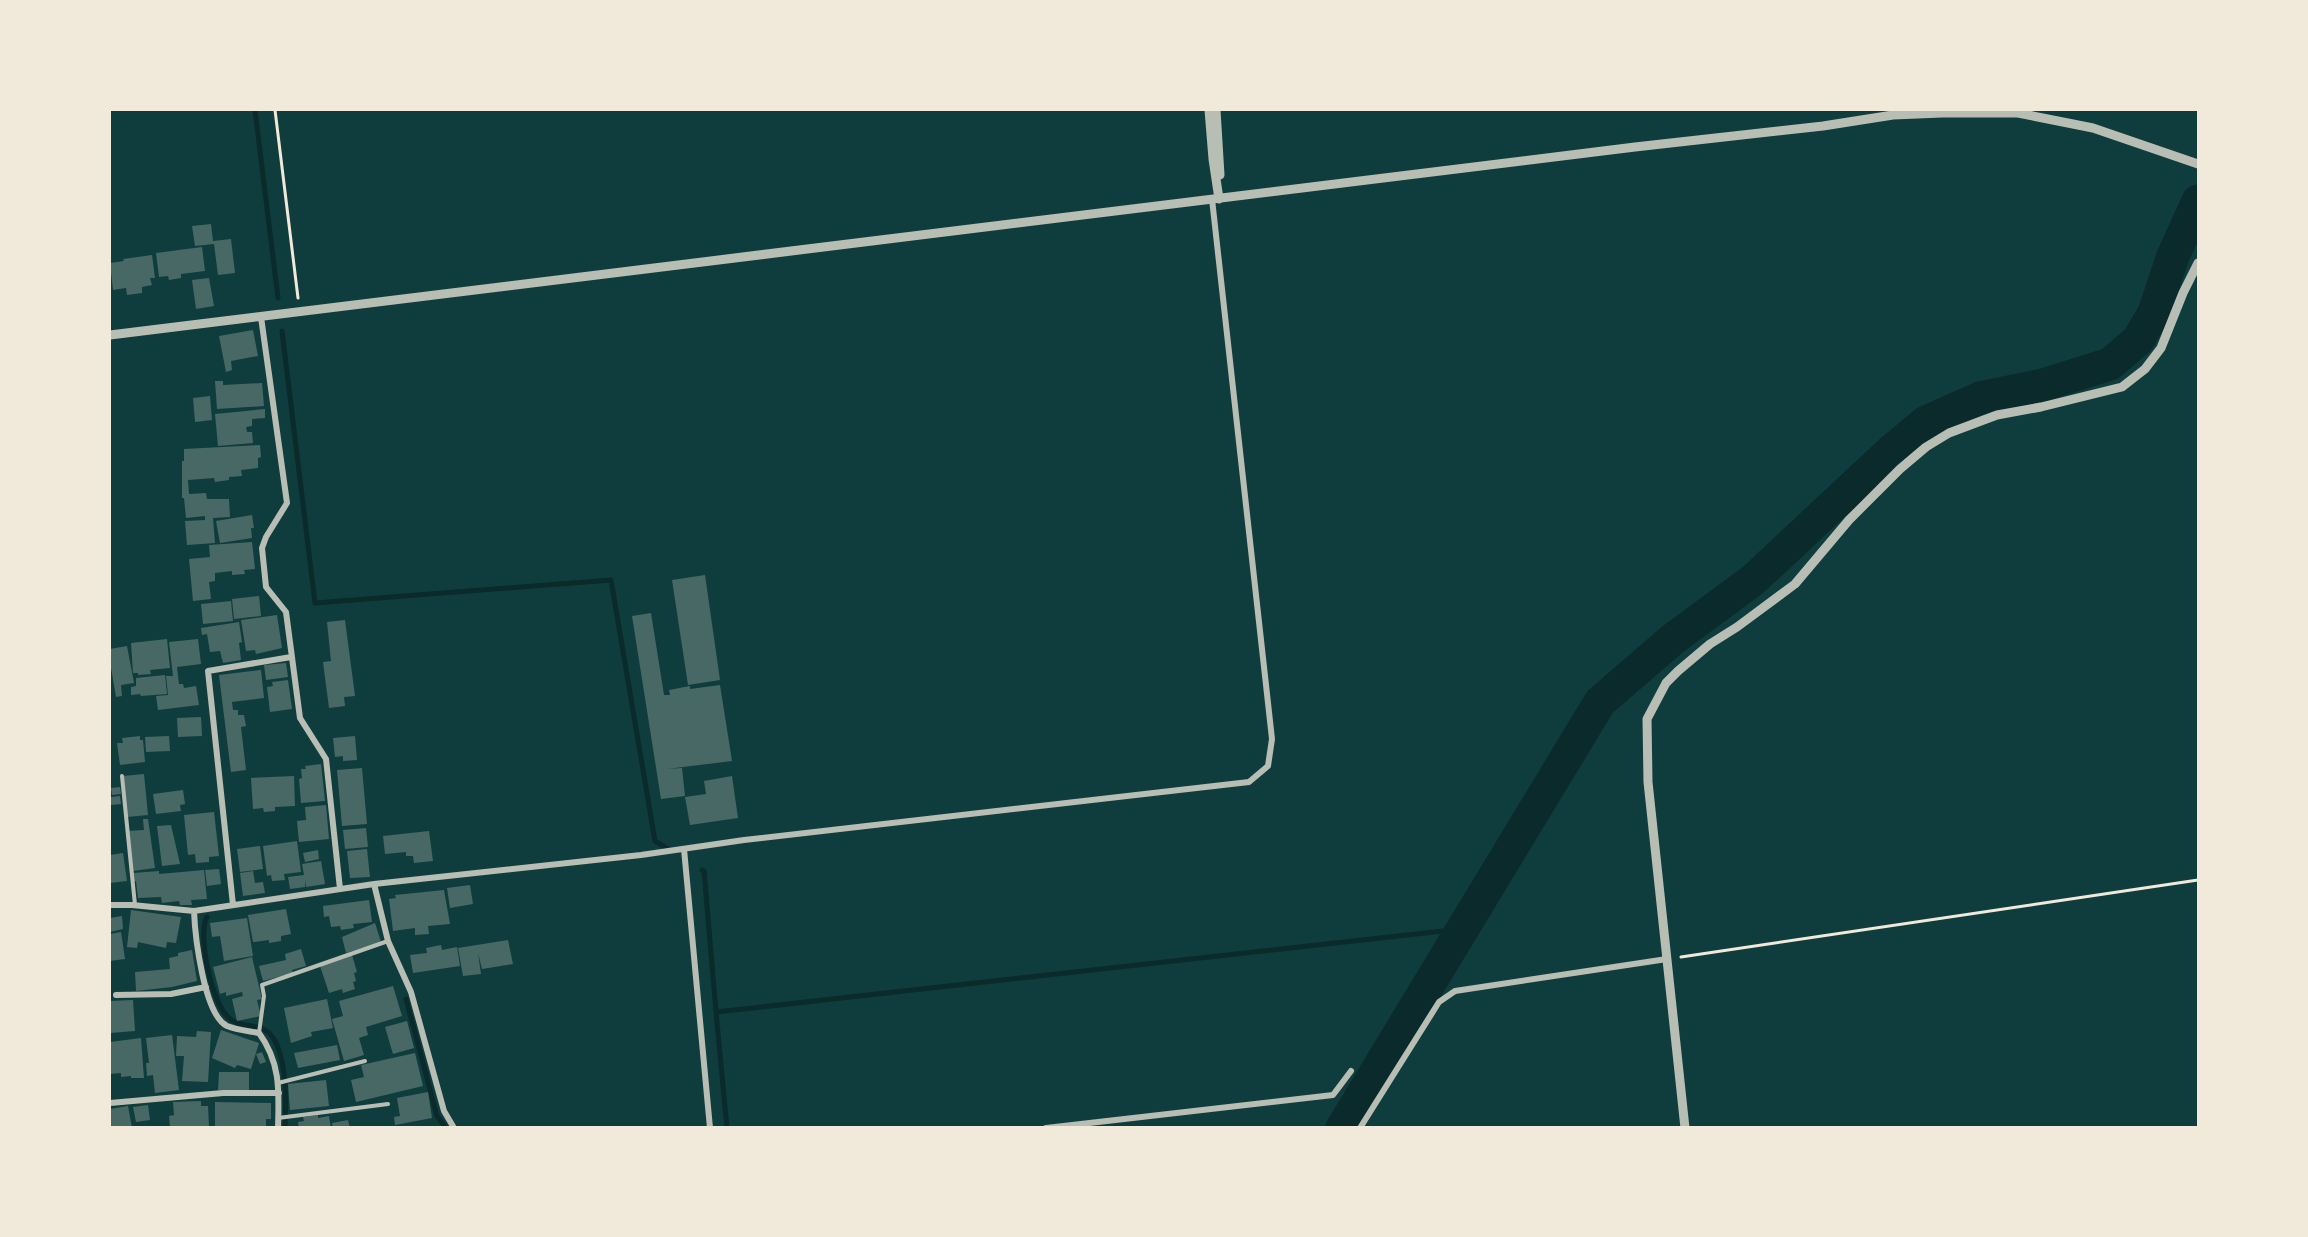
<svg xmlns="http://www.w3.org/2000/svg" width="2308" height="1237" viewBox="0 0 2308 1237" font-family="'Alegreya Sans',sans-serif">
<rect width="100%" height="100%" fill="#0f3d3e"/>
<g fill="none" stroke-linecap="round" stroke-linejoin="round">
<!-- stream -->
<path stroke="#0a2a2b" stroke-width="5" d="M255 110 278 298
M282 331 315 603 611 580 655 841 668 849
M702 870 704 871 716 1012
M207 917C197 935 212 1003 228 1017 243 1032 266 1018 277 1045 287 1069 286 1102 285 1128
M406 999 437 1116 446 1128
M727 1128 716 1012 1461 929"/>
<!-- river -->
<path stroke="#0a2a2b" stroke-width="33" d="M1342 1128 1600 702 1673 639 1753 580 1890 452 1926 422 1980 398 2043 385 2110 364 2138 340 2154 313 2173 256 2198 201"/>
</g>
<!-- building -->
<path fill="#486865" d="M211 224 213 241 231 239 235 273 218 275 214 244 195 246 192 226Z
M202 247 205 271 181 274V278L169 280 168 276 159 277 156 253Z
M152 255 155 278H150L152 285 142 287V293L127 295 126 288 113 290 110 263 124 261 123 259Z
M209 278 214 306 196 309 192 280Z
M253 330 258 356 231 361 232 370 226 372 219 336Z
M215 381H223V385L262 383 264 406 217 409Z
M210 396 212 420 195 422 193 398Z
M265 409V418L252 419V426L246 427 247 432H252L253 443 218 446 215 414Z
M260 445 261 457 258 458V468L241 470 242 476 229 477V480L215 482 214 478 188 480 189 494 206 493 207 499H229L230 517 213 518 215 543 187 545 185 521 205 520V516L186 518 184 498H182V461H184V449Z
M252 515 254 528H251L252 538 220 543 216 521Z
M252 542 255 569 244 570 245 574 232 575V571L215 573V581L209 582 211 599 193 601 189 559 210 557 209 545Z
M705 575 720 680 688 685 672 580Z
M259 596 261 616 234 619 232 599Z
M231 601 233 621 203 624 201 604Z
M651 613 664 695H670L669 690 690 686V689L720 685 732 761 667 769 682 768 685 796 661 799 632 616Z
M277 615 282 648 256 654 255 650 246 651 241 620Z
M345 620 355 696 344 697 345 706 329 708 323 662 331 661 327 622Z
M239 622 242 642 239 643 241 660 223 663 220 651 210 652 207 634 202 635 201 628Z
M167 639 170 668 150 670 151 674 138 675V673H133L131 643Z
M198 639 201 664 177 667 179 684H183L184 688 196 686 199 705 158 710 156 696 168 695 166 676H173L169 642Z
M127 646 134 683 121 685 122 696 116 697 110 662V649Z
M286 663 288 677 266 680 264 665Z
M261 670 264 698 232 702 233 710H238V715H244L246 726 241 727 246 770 231 772 219 675Z
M165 675 167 694 141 696 140 694 131 695V687L136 686V678Z
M288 680 292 709 270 712 267 687 273 686 272 682Z
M201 717 202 736 178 737 177 718Z
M140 736V740H143L145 762 120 765 117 743H123L122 738Z
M169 736 170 751 146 752 145 737Z
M355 736 357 760 343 761V756L335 757 333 738Z
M321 764 325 801 301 803 299 779 302 778 301 769H306L305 766Z
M362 768 367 824 342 826 337 770Z
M144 774 148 815 127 817 123 776Z
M294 776 295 806 275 807V811L264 812 263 808 253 809 251 778Z
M732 776 738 818 690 825 685 797 706 794 704 781Z
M120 787 121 794 112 795 111 788Z
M183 790 185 804 180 805 181 811 156 814 153 794Z
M120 796 121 804 111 805V797Z
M326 805 329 839 299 842 297 821 306 820 305 807Z
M214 812 219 856 209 857V862L196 863 195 854 188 855 184 815Z
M143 819H148L155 868 133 871 127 831 144 830Z
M171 825 180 864 162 866 157 826Z
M366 828 368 847 345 849 343 830Z
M429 831 433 861 414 863 413 856H406V852L385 854 383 836Z
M297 841 301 872 284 874 285 880 272 881 271 875 267 876 263 846Z
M260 846 263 869 240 872 237 849Z
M367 849 370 877 350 878 347 851Z
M318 850 319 859 305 862 303 853Z
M123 853 127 881 110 883V855Z
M321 861 325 884 306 887 305 880V887L290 889 288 877 304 875 302 864Z
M219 869 221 884 207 886 205 870Z
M204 870 207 899 191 900 192 905H180L179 901 162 903 161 897 138 898 136 881 134 882 133 873 159 871V874Z
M253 871 255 883 263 882 265 893 243 896 240 873Z
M470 885 473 904 450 908 447 888Z
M444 890 450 924 428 926 429 934 415 935V928L393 931 389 899 396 898 395 895Z
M369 900 372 922 353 924 354 928 341 930 340 926 331 927 329 916 324 917 323 906Z
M286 909 291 934 281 936V941L269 943V940L253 942 248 915Z
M131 910 181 917 176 943 167 942 166 948 138 942 137 948 127 947Z
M122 916 123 929 110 932V918Z
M247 918 253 956 224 961 220 936 212 937 210 923Z
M375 923 381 942 346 953 342 937Z
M121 932 125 959 110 961V934Z
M508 940 513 964 482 969 478 953 481 974 463 976 458 948Z
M441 945 442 950 457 947 460 966 413 973 410 955 427 953 426 948Z
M301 949 306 966 292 970 293 973 263 981 259 966 286 960 285 954Z
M192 950 197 981 172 987 136 991 135 972 170 969 169 958 178 956V953Z
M352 955 357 972 354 973 356 981 353 982 355 989 343 993 342 989 329 993 320 966Z
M252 957 262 999 257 1000 261 1016 237 1021 232 999 243 996 242 992 226 996V992L220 994 213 967Z
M393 986 402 1016 366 1027 368 1035 359 1038 364 1055 344 1061 332 1019 343 1016 339 1001Z
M327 999 333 1028 311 1032 312 1036 291 1043 284 1008Z
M133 1000 135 1031 110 1033V1001Z
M407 1021 414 1048 393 1054 385 1027Z
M221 1030 259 1043 251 1069 237 1065 235 1068 212 1058Z
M197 1031 211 1032 208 1082 182 1081 184 1056H176L177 1036 196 1037Z
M172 1035 179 1090 155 1093 153 1075 147 1076 146 1063H149L146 1038Z
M141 1038 144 1078H131V1076L121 1077V1073L110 1074V1042Z
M337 1045 340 1060 298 1068 294 1053Z
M262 1052 266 1062 260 1064 256 1054Z
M415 1053 423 1086 356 1102 351 1080 364 1077 361 1065Z
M219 1072H249V1090H218Z
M326 1080 329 1106 290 1110 288 1084Z
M428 1092 432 1118 395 1125 394 1117 400 1116 397 1098Z
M201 1101V1106H208L209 1127 170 1128 169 1116 174 1115 173 1102Z
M215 1102 271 1103V1119H266V1128H215Z
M148 1105 150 1120 136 1122 133 1107Z
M128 1106 132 1128H110V1109Z
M318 1115V1118L329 1116 331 1128H299L298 1122 304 1121 303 1117Z
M348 1120 350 1128H333L332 1123Z"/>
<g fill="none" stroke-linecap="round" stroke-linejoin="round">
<!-- path -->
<path stroke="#f1e9da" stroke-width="3" d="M275 110 298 298
M1681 957 2198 880"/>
<!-- service -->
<path stroke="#b8beb3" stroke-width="4" d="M122 776 135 905
M259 1033 264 996 262 985 388 941
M278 1083 365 1061
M278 1118 388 1104"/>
<!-- minor -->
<path stroke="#b8beb3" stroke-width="6" d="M261 317 287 503 266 537 262 548 266 587 286 612 300 718 326 759 340 889
M684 849 710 1128
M374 884 388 941 411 992 444 1111 454 1128
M110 905H132L194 911 374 884 641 855 744 840 1249 782 1268 766 1272 739 1212 199
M233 905 208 671 291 657
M194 911C195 936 204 1015 227 1026 237 1030 249 1031 259 1033 281 1063 279 1092 278 1128
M116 995 171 994 206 987
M110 1103 223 1093H279
M1046 1128 1333 1095 1351 1071
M1360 1128 1439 1002 1455 991 1667 959"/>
<!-- tertiary -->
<path stroke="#b8beb3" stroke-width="9" d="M1209 110 1213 159 1219 199
M1216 110 1220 175
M110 335 1635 147 1823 126 1893 115 1942 113H2018L2093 128 2198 164
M1685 1128 1648 782 1647 719 1666 683 1678 671 1710 644 1737 627 1795 584 1849 520 1900 469 1926 447 1949 433 1997 415 2041 407 2122 387 2145 369 2161 348 2183 293 2198 263"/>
</g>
<!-- border -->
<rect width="2308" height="1237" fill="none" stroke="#f1e9da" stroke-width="222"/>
</svg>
